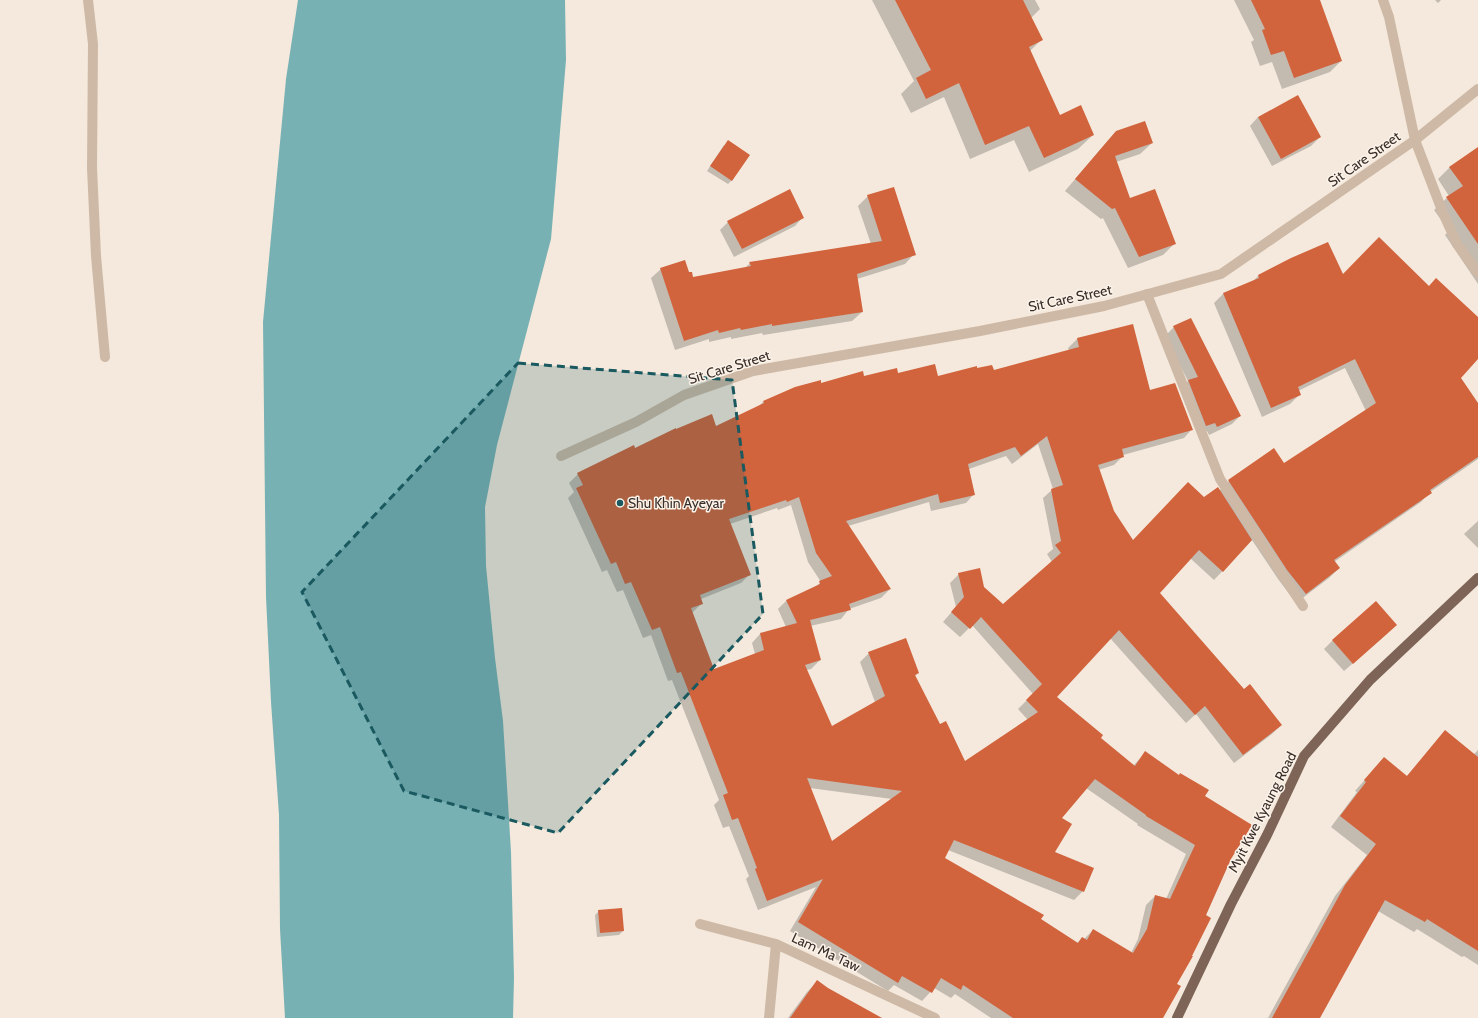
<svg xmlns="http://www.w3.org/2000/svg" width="1478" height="1018" viewBox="0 0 1478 1018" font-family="Cabin,sans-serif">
<rect width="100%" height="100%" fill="#f4e9dc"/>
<!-- water -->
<path fill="#78b1b4" d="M298 0H565L566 60 551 239 497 445 485 507 486 566 495 658 503 721 511 852 514 978 513 1018H285L280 929 279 815 271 702 266 597 263 322 286 79Z"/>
<!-- shadow -->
<path fill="#0003" fill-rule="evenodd" d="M872 0H1035L1040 9 1031 18 1042 39 1030 51 1059 116 1093 135 1078 149 1029 172 1014 140 970 159 944 97 911 113 901 94 914 81Z
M1234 0H1319L1341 61 1330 72 1282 89 1272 62 1260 66 1251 42 1254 40Z
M1435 0H1441L1438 3Z
M1258 117 1320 137 1311 146 1272 166 1250 126Z
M1116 132 1152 143 1140 154 1116 162 1129 199 1174 244 1163 255 1128 268 1103 218 1101 219 1065 191 1105 144Z
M724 145 732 180 728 184 707 171Z
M1478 148V284L1445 235 1449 231 1434 210 1449 196 1438 179 1450 167Z
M868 196 914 254 905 264 857 279 862 312 852 321 763 335 762 333 731 339V337L709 342V339L675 350 651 278 661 269 688 273 693 278 745 268 750 263 871 244 858 206Z
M803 217 795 226 734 257 720 230 728 222Z
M1291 259 1343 276 1429 287 1478 320V357L1460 377 1478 404V459L1430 492 1421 502 1334 562 1339 568 1329 578 1296 603 1278 579 1252 540 1214 580 1190 558 1158 593 1244 690 1281 725 1272 734 1234 763 1196 714 1186 723 1110 638 1056 697 1099 738 1133 766 1145 753 1203 797 1231 858 1161 1018H991L955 994 951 998 934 988 922 1001 894 985 888 991 790 931 816 887 758 910 746 879 749 876 729 826 723 828 714 805 719 800 672 680 668 681 651 635 643 638 623 590 617 592 607 570 602 572 568 498 574 492 569 483 578 474 676 430 716 427 758 407 763 402 795 388 864 378 897 374 937 377 976 369 993 371 1069 351 1068 348 1077 339 1132 326 1150 391 1192 429 1184 438 1123 455V456L1114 465 1098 470 1113 512 1133 542 1204 498 1219 491 1229 481 1284 464 1366 411 1345 368 1298 391 1300 394 1290 404 1262 417 1214 303 1223 294 1252 282 1258 276ZM1038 444 1053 489 1043 498 1053 549 1047 554 1052 562 1003 605 983 587 959 574 950 583 956 607 943 622 960 637 972 625 1033 694 1018 709 1028 720 964 763 939 725 914 677 918 673 869 653 860 662 875 702 832 728 806 670 811 669 820 660 810 626 841 619 849 609 881 598 890 589 848 526 929 502 931 511 966 503 974 494 969 469 1006 456 1012 464ZM791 505 808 562 821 582 814 588 786 601 778 609 786 627 760 634 752 643 755 654 713 670 692 613 702 603 701 599 741 583 750 574 730 524 777 508 778 510ZM810 788 892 799 832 843ZM1086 788 1138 824 1137 825 1186 854 1166 899 1155 896 1146 905 1138 939 1131 953 1093 930 1084 939 1082 938 1077 943 944 859 948 850 1074 900 1083 891 1053 853 1060 818Z
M1174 327 1240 416 1232 424 1209 435 1207 431 1198 434 1180 389 1188 381 1165 336Z
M1478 521V548L1464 534Z
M1388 633 1344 671 1324 649 1333 640Z
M1445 732 1473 755 1478 750V965L1464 956 1462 957 1417 929 1414 932 1378 911 1319 1018H1268L1335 896 1367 855 1331 827 1357 792 1355 791 1384 758 1406 777Z
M599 911 623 931 619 935 597 937 595 915Z
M817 982 870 1018H788L807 992Z"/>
<!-- building -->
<path fill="#d1633d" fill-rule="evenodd" d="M895 0H1023L1043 40 1029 47 1060 115 1081 105 1094 135 1044 158 1029 126 985 145 959 83 926 99 916 78 931 70Z
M1251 0H1320L1342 61 1294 78 1284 51 1271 55 1262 30 1265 29Z
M1298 95 1321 137 1281 159 1258 117Z
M1145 121 1153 143 1115 156 1130 198 1155 189 1176 244 1139 257 1115 208 1112 209 1075 179 1116 131Z
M728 140 750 155 732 181 710 166Z
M1478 147V244L1446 197 1463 186 1449 167Z
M894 187 916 255 857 274 863 312 772 326V324L741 330 740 328 719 333 718 330 684 341 660 268 685 260 689 272H692L693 277 751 266 749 262 882 241 867 195Z
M790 189 804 218 742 249 727 221Z
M1379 237 1429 286 1436 278 1478 317V359L1461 378 1478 403V457L1430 490 1432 493 1334 560 1340 568 1306 594 1287 570 1228 480 1274 448 1284 463 1376 403 1355 359 1298 387 1301 395 1271 408 1223 293 1259 278 1258 275 1291 258 1328 242 1343 274Z
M1191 318 1241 416 1217 427 1215 423 1206 426 1188 380 1198 377 1173 326Z
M1133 324 1150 390 1175 383 1193 430 1122 449 1124 457 1098 465 1114 511 1133 540 1188 482 1204 497 1218 487 1252 540 1223 572 1199 550 1160 593 1244 689 1250 684 1282 725 1243 755 1205 706 1195 715 1119 630 1057 697 1103 735 1101 738 1135 766 1145 751 1179 775 1180 773 1209 790 1205 796 1252 825 1231 859 1206 915 1211 918 1192 956H1193L1177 984 1181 986 1163 1018H1013L963 985 961 990 941 978 932 993 902 976 898 983 798 922 823 879 767 901 755 869 757 868 738 818 732 820 723 795 728 793 681 672 677 673 660 627 652 630 631 582 625 584 616 562 611 564 576 488 583 485 577 473 634 445 635 448 676 428V429L712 414 716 426 764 403 763 401 795 387 821 380V383L863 371 864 376 897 368 898 373 935 364 938 376 977 366V368L992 365 994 370 1079 347 1077 338ZM1047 436 1063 485 1051 489 1061 541 1055 545 1061 553 1003 604 984 587 980 568 958 573 964 597 951 612 970 629 981 617 1042 684 1026 700 1038 712 965 761 946 721 940 724 915 675 919 673 906 638 868 652 885 696 832 726 805 665 821 660 810 620 851 610 849 604 891 589 846 521 938 494 940 503 975 495 968 464 1015 447 1021 456ZM799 497 816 553 832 576 819 581 820 584 786 600 797 623 760 633 764 650 714 669 691 608 703 604 700 595 751 575 729 519 786 500 787 502ZM807 778 902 791 832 841ZM1095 779 1146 815V816L1195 845 1170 899 1155 895 1147 929 1133 953 1093 929 1087 940 1082 937 1078 943 1041 919 1044 915 945 858 954 840 1084 892 1094 868 1055 852 1072 824 1062 818Z
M1376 601 1397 625 1353 664 1332 640Z
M1445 730 1478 757V951L1427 919 1425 922 1385 900 1320 1018H1272L1345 885 1376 844 1340 816 1366 782 1364 780 1384 757 1407 776Z
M622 908 624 931 600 933 598 910Z
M817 980 828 988 882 1018H790Z"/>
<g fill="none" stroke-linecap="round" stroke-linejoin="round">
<!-- service -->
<path stroke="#ceb9a6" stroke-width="10" d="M700 924 776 944 935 1018
M769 1018 776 944"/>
<!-- minor -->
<path stroke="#ceb9a6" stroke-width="10" d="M88 0 93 44 92 168 96 256 105 357
M1383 0 1389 17 1415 140 1443 213 1457 244 1478 273
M1147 294 1220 479 1303 606
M561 456 636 422 684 395 753 371 980 331 1104 306 1221 274 1415 140 1478 89"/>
<!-- primary -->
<path stroke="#7d6457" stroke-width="10" d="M1177 1018 1231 904 1268 833 1304 756 1370 680 1478 578"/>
</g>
<!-- marked area -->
<path fill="#19595f" fill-opacity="0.2" stroke="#19595f" stroke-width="3" stroke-dasharray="8 5" stroke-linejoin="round" d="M518 363 732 380 763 614 558 833 404 791 302 592Z"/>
<!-- markers -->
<circle fill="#19595f" stroke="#fbf3e9" stroke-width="1.5" cx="620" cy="503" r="4"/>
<g text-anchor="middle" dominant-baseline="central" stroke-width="3" stroke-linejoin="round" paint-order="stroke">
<!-- street labels -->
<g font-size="14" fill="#392d28" stroke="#fbf3e9">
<text transform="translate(1364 159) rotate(-35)">Sit Care Street</text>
<text transform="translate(1070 298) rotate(-12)">Sit Care Street</text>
<text transform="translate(729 367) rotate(-17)">Sit Care Street</text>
<text transform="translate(1262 812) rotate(-63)">Myit Kwe Kyaung Road</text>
<text transform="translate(826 952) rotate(25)">Lam Ma Taw</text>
</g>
<!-- poi labels -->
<g font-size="14" fill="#392d28" stroke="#fbf3e9" text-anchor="start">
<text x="628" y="503">Shu Khin Ayeyar</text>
</g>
</g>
</svg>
